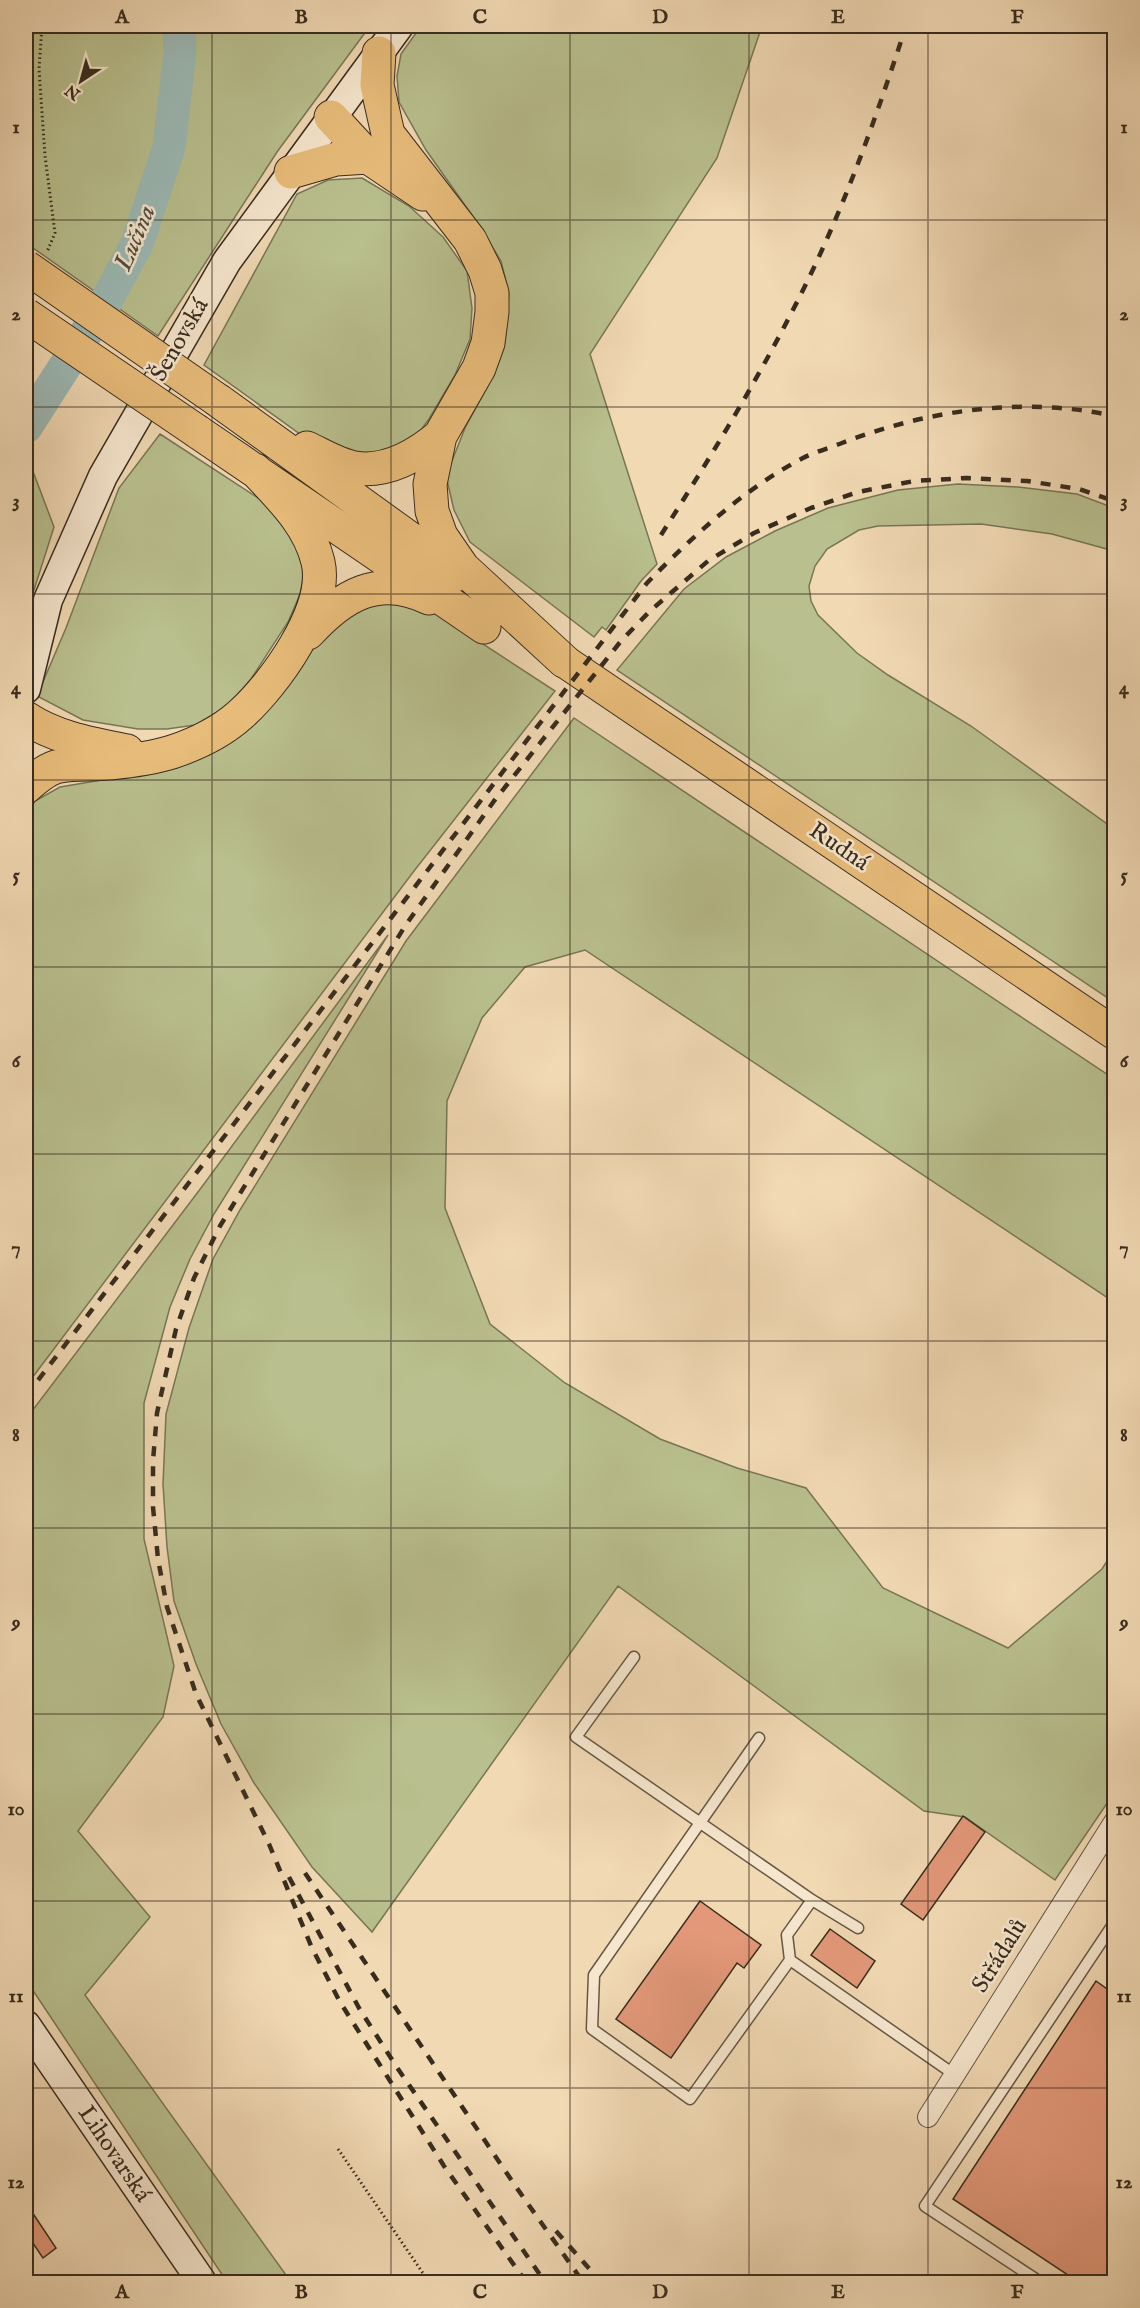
<svg xmlns="http://www.w3.org/2000/svg" width="1140" height="2308" viewBox="0 0 1140 2308" font-family="'IM FELL English',serif">
<rect width="100%" height="100%" fill="#f1d9b4"/>
<filter id="stains"><feTurbulence type="fractalNoise" baseFrequency=".00333" numOctaves="4"/><feColorMatrix values="0 0 0 0 .2 0 0 0 0 .09 0 0 0 0 .02 0 0 0 .5 -.17"/></filter>
<radialGradient id="worn" r=".72"><stop offset=".6" stop-color="#630" stop-opacity="0"/><stop offset="1" stop-color="#630" stop-opacity=".3"/></radialGradient>
<!-- green -->
<path fill="#b9bf8e" stroke="#787656" stroke-width="1.5" d="M26 26H370L277 152 158 336 26 243Z
M421 26H762L717 158 590 354 657 564 641 581 606 630 602 627 594 637 470 542 454 510 446 476 465 428 490 382 505 342 509 293 501 261 479 225 426 150 399 102 397 76 401 54Z
M362 178 409 206 443 237 467 271 472 308 470 339 455 375 429 419 415 438 388 450 361 454 318 447 204 365 297 194 328 180Z
M160 434 272 507 298 539 305 568 301 592 288 622 251 679 228 706 195 725 167 729H138L83 720 37 696 66 628 119 488Z
M26 453 54 527 26 615Z
M958 484 1018 487 1077 494 1114 508V551L1052 534 981 524 878 526 859 530 827 549 815 566 809 586 811 601 818 615 857 653 888 675 971 726 1114 829V1002L617 670 684 589 726 557 775 531 828 508 898 490Z
M364 601 428 608 555 691 414 871 26 1386V816L35 801 60 787 155 771 251 721 340 618Z
M574 718 1114 1079V1302L585 950 525 967 482 1018 447 1101 445 1208 490 1324 565 1383 660 1439 737 1468 806 1488 883 1588 1008 1648 1102 1569 1114 1550V1793L1055 1880 965 1817 924 1811 618 1586 372 1932 312 1867 254 1783 221 1724 196 1664 174 1601 167 1547 163 1484 166 1414 189 1328 213 1259 240 1210 406 941Z
M388 935 214 1214 190 1259 170 1307 144 1403V1539L174 1666 163 1717 78 1831 150 1917 85 1995 291 2282H227L26 1980V1419L201 1188Z"/>
<g fill="none" stroke-linecap="round" stroke-linejoin="round">
<!-- river -->
<path stroke="#9cb9b5" stroke-width="33" d="M26 427 104 305 137 244 169 147 180 52 179 26"/>
</g>
<!-- building -->
<path fill="#e29879" stroke="#382c1f" stroke-width="1.5" d="M963 1816 985 1832 923 1920 901 1904Z
M700 1901 761 1945 744 1968 737 1963 671 2058 616 2019Z
M830 1929 875 1961 857 1988 811 1955Z
M1096 1981 1114 1994V2283H1080L953 2199Z
M26 2203 56 2248 43 2258 26 2233Z"/>
<g fill="none" stroke-linecap="round" stroke-linejoin="round">
<!-- lane casing -->
<g stroke="#665744" stroke-width="13">
<path id="lane" d="M634 1657 576 1737 812 1900 858 1928
M759 1738 594 1975 592 2029 690 2099 790 1960 955 2075
M790 1960 787 1935 812 1900
M1040 2282 925 2206 1114 1923"/>
</g>
<!-- street casing -->
<g stroke="#665744" stroke-width="22">
<path id="street" d="M928 2117 1114 1822"/>
</g>
<!-- secondary casing -->
<g stroke="#382c1f" stroke-width="31">
<path id="secondary" d="M26 689 48 600 103 476 227 261 399 26
M26 2025 202 2282"/>
</g>
<!-- primary casing -->
<g stroke="#382c1f" stroke-width="34">
<path id="primary" d="M564 661 1114 1033"/>
</g>
<!-- highway casing -->
<g stroke="#382c1f" stroke-width="35">
<path id="highway" d="M379 53 377 85 388 134 470 240 485 270 492 293V312L488 343 479 368 440 436 430 484 432 511 441 536 463 568 564 661
M331 117 368 157 423 194
M291 172 336 159 368 157
M219 401 459 574
M198 432 484 627
M307 448C322 455 338 465 355 468 387 473 416 456 440 436
M308 633C342 596 378 573 429 598
M26 718C56 738 92 744 127 751
M26 787C35 779 47 768 60 766 76 763 94 765 110 763 130 761 153 758 172 752 196 744 221 732 240 715 274 685 329 609 318 562 309 524 281 498 255 470"/>
</g>
<!-- path -->
<path stroke="#382c1f" stroke-width="3" stroke-dasharray="1.5 3" stroke-linecap="butt" d="M42 26 39 69 45 156 55 233 47 252
M338 2149 429 2282"/>
<!-- lane -->
<use href="#lane" stroke="#f6e6ce" stroke-width="10"/>
<!-- street -->
<use href="#street" stroke="#f6e6ce" stroke-width="20"/>
<!-- secondary -->
<use href="#secondary" stroke="#f6e6ce" stroke-width="28"/>
<!-- primary -->
<use href="#primary" stroke="#e8bc7a" stroke-width="32"/>
<!-- highway -->
<use href="#highway" stroke="#e8bc7a" stroke-width="33"/>
<!-- rail -->
<path stroke="#382c1f" stroke-width="4.5" stroke-dasharray="10 10" stroke-linecap="butt" d="M661 535C712 455 762 373 804 288 846 203 877 115 906 26
M26 1396 647 583C694 535 744 489 803 458 815 452 829 448 842 443 928 410 1023 396 1114 416
M305 1873 514 2184 583 2282
M289 1877 359 2008 396 2066 545 2282
M556 2231 601 2282
M526 2282 444 2166 340 2002 312 1948 269 1844 196 1694 167 1607 158 1559 153 1507V1461L157 1413 176 1329 194 1278 220 1226 405 926 494 801 621 641 650 611 708 561 754 533 811 508 858 492 914 481 967 478 1027 481 1079 489 1114 501"/>
<!-- highway-bridge casing -->
<g stroke="#382c1f" stroke-width="35" stroke-linecap="butt">
<path id="highway-bridge" d="M26 267 219 401
M26 315 198 432"/>
</g>
<!-- highway-bridge -->
<use href="#highway-bridge" stroke="#e8bc7a" stroke-width="33"/>
</g>
<!-- grid -->
<path fill="none" stroke="#382c1f" stroke-width="1.5" stroke-opacity="0.55" d="M212 26V2282M391 26V2282M570 26V2282M749 26V2282M928 26V2282M26 220H1114M26 407H1114M26 594H1114M26 780H1114M26 967H1114M26 1154H1114M26 1341H1114M26 1528H1114M26 1714H1114M26 1901H1114M26 2088H1114"/>
<g text-anchor="middle" dominant-baseline="central" stroke-width="5" stroke-linejoin="round" paint-order="stroke">
<!-- street labels -->
<g font-size="24" fill="#382c1f" stroke="#f6e6ce">
<text transform="translate(180 340) rotate(-60)">Šenovská</text>
<text transform="translate(839 847) rotate(34)">Rudná</text>
<text transform="translate(1000 1956) rotate(-58)">Střádalů</text>
<text transform="translate(114 2154) rotate(56)">Lihovarská</text>
</g>
<!-- water labels -->
<g font-size="26" font-style="italic" fill="#514f44" stroke="#f6e6ce">
<text transform="translate(135 238) rotate(-67)">Lučina</text>
</g>
</g>
<!-- margin -->
<rect width="1140" height="2308" fill="none" stroke="#f1d9b4" stroke-width="66"/>
<!-- north arrow -->
<g transform="translate(81 81) rotate(216)" stroke="#f6e6ce" stroke-width="4.5" paint-order="stroke">
<path d="M0-4.5L10 22L0 15L-10 22Z" fill="#382c1f"/>
<text y="-9" font-size="16" font-weight="bold" text-anchor="middle" fill="#382c1f">N</text>
</g>
<rect x="33" y="33" width="1074" height="2242" fill="none" stroke="#382c1f" stroke-width="2"/>
<g font-size="20" text-anchor="middle" font-weight="bold" fill="#382c1f">
<text x="122" y="23">A</text>
<text x="301" y="23">B</text>
<text x="480" y="23">C</text>
<text x="660" y="23">D</text>
<text x="838" y="23">E</text>
<text x="1017" y="23">F</text>
<text x="16" y="133">1</text>
<text x="1124" y="133">1</text>
<text x="16" y="320">2</text>
<text x="1124" y="320">2</text>
<text x="16" y="507">3</text>
<text x="1124" y="507">3</text>
<text x="16" y="694">4</text>
<text x="1124" y="694">4</text>
<text x="16" y="881">5</text>
<text x="1124" y="881">5</text>
<text x="16" y="1067">6</text>
<text x="1124" y="1067">6</text>
<text x="16" y="1254">7</text>
<text x="1124" y="1254">7</text>
<text x="16" y="1441">8</text>
<text x="1124" y="1441">8</text>
<text x="16" y="1628">9</text>
<text x="1124" y="1628">9</text>
<text x="16" y="1815">10</text>
<text x="1124" y="1815">10</text>
<text x="16" y="2002">11</text>
<text x="1124" y="2002">11</text>
<text x="16" y="2188">12</text>
<text x="1124" y="2188">12</text>
<text x="122" y="2298">A</text>
<text x="301" y="2298">B</text>
<text x="480" y="2298">C</text>
<text x="660" y="2298">D</text>
<text x="838" y="2298">E</text>
<text x="1017" y="2298">F</text>
</g>
<rect width="100%" height="100%" filter="url(#stains)"/>
<rect width="100%" height="100%" fill="url(#worn)"/>
</svg>
